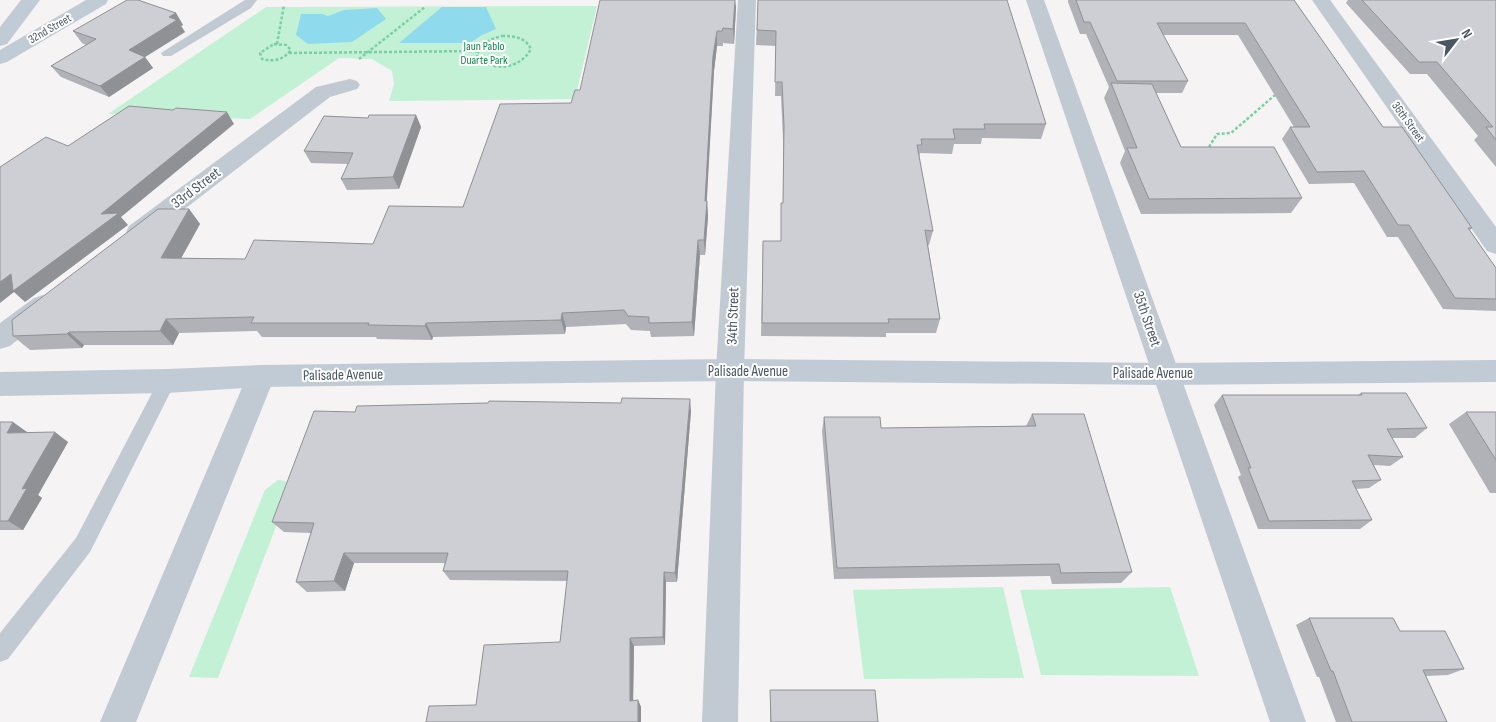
<svg xmlns="http://www.w3.org/2000/svg" width="1496" height="722" viewBox="0 0 1496 722" font-family="'Sofia Sans Condensed',sans-serif">
<rect width="100%" height="100%" fill="#f5f3f3"/>
<!-- green -->
<path fill="#c3f1d5" d="M597 6 575 99 389 101 394 84 392 71 372 59 339 58 250 119 108 114 266 7Z
M278 480 286 481 290 490 218 678 189 677 265 490Z
M1003 587 1024 678 864 679 853 590Z
M1170 587 1199 676 1041 675 1020 590Z"/>
<!-- water -->
<path fill="#90daee" d="M442 7H486L496 29 482 35 470 43H399Z
M377 8 386 19 352 42 308 44 296 35 301 14H322L328 16 344 10Z"/>
<g fill="none" stroke-linecap="round" stroke-linejoin="round">
<!-- path -->
<path stroke="#7ad0a6" stroke-width="2.5" stroke-dasharray="3 2" stroke-linecap="butt" d="M502 36C514 36 525 37 531 49 520 69 493 73 477 56 480 43 490 39 502 36Z
M274 44 286 45 291 50C283 60 274 62 262 59L260 53Z
M277 44 284 5
M289 53 478 51
M359 59 425 7
M1209 147 1217 134 1231 133 1275 95"/>
<!-- lane -->
<path fill="#c1cad2" fill-rule="evenodd" d="M245 0H257L251 8 171 56H163L161 53Z
M167 374 173 376 176 381 90 552 8 659 0 662V633L76 538 161 376Z"/>
<!-- street -->
<path fill="#c1cad2" fill-rule="evenodd" d="M738 0H756L744 370 738 722H702L716 370Z
M1026 0H1044L1306 722H1270Z
M1312 0H1330L1496 227V254L1487 251Z
M350 79 357 81 360 85 357 89 330 97 147 238 138 241 129 238 126 232 129 226 316 87Z
M43 295 52 298 56 305 52 312 10 346 0 349V323L34 298Z
M261 365 271 368 275 376 136 722H100L247 376 251 368Z"/>
<!-- secondary -->
<path fill="#c1cbd6" fill-rule="evenodd" d="M21 0H40L7 44 0 46V27Z
M86 0H108L106 4 7 62 0 64V50Z
M730 359 1166 363 1496 360V382L1166 385 730 381 261 387 167 393 0 396V372L167 369 261 365Z"/>
</g>
<!-- wall -->
<path fill="#b0b2b7" d="M758 0 1046 124 1041 139 982 138 981 144H954L952 154 920 153 919 159 933 231 929 245H928L940 319 936 333H886V337L761 336 763 241H781V203H783V140L781 96H775L776 46 756 45Z
M1068 0H1294L1383 127 1472 228 1470 230 1496 268V311L1443 309 1398 237H1387L1354 183 1309 184 1282 139 1290 127H1294L1238 35H1163L1188 81 1182 93H1156L1181 147 1302 198 1291 213 1141 214 1120 163 1125 151 1104 98 1109 87 1086 34H1080L1068 2Z
M1348 0H1496V167L1474 140 1478 136 1427 74H1410L1346 3Z
M736 7 734 44 723 43V46H717L714 71 706 201H707L708 216 705 255H700L694 336 651 337 650 331 631 330 626 324 566 327 565 334 433 337 432 340 377 339 376 337H262L257 331 179 333 173 345H84L82 348 30 350 13 336 189 209 200 224 181 258 245 259 373 244 463 207 571 103 580 90Z
M176 13 183 25 181 26 185 32 145 57 153 68 109 97 61 77 51 66 86 45 82 43 73 31Z
M416 115 421 127 399 189 347 190 341 179 348 164 311 163 304 151 368 118Z
M1361 393 1427 428 1415 438H1392L1403 457 1390 466 1374 465 1381 480 1369 488 1356 489 1372 520 1360 529H1258L1238 477 1241 475 1214 405 1222 395H1358Z
M488 403 691 411 677 582H666L665 645 634 646 633 701 638 700 641 707 476 705 560 642 567 581 450 580 443 571 445 563H354L345 591 307 592 296 582 311 533 284 532 272 522 355 412Z
M1466 412H1496V493H1490L1449 424Z
M1032 414 1132 572 1121 583 1052 584 1050 576 834 579 822 431 824 417 881 428 1026 426Z
M0 422 27 432 68 442 38 495 42 498 23 530H0Z
M1309 618 1400 631 1464 669 1448 675 1426 676 1447 722H1336L1319 677H1317L1296 625Z
M770 690 878 722H770Z"/>
<!-- shaded-wall -->
<path fill="#909195" d="M735 0 736 7 734 44 733 29Z
M176 13 183 25 181 26 185 32 145 57 153 68 109 97 100 86 129 50 169 17Z
M717 31V46L714 71 706 216 705 201 713 56Z
M227 112 234 124 121 217 128 225 25 302 14 292 0 303V282Z
M416 115 421 127 399 189 393 177Z
M707 201 708 216 705 255 704 240Z
M189 209 200 224 173 273 161 258Z
M698 240 700 255 694 336 692 322Z
M562 313 566 327 565 334 561 320Z
M166 319 179 333 173 345 160 331Z
M426 323 433 337 432 340 425 326Z
M69 332 84 345 82 348 67 334Z
M690 399 691 411 677 582 675 573Z
M13 422 27 432 7 433Z
M55 432 68 442 38 495 42 498 23 530 8 521 22 489Z
M344 553 354 563 345 591 334 581Z
M664 572 666 582 665 645 663 637Z
M630 638 634 646 633 707 630 701Z
M638 700 641 707V722H638Z"/>
<!-- building -->
<path fill="#cdcfd5" stroke="#909195" d="M127 0H138L176 13 169 17 177 20 129 50 145 57 100 86 51 66 96 39 73 31Z
M600 0H735L733 29 723 28 722 31H717L713 56 705 201H707L704 240H698L692 322 649 323V317L628 316 624 310 562 313 561 320 426 323 425 326 368 325 369 323H251L254 317 166 319 160 331 69 332 67 334 13 336 12 320 158 209H189L161 258 245 259 254 240 373 244 389 206 463 207 500 104 571 103 575 90H580Z
M758 0H1007L1046 124H984L985 129H953L955 139H921L922 145H917L933 231 925 230 940 319H888L889 323H762L763 241H781V203H783L784 126 782 82H775L776 31 757 30Z
M1076 0H1294L1383 127H1402L1472 228H1468L1496 268V299L1455 298 1409 225H1398L1364 171 1317 172 1290 127H1310L1245 23H1157L1188 81H1117L1090 22H1084Z
M1362 0H1496V140L1486 127H1493L1437 62H1419Z
M1111 83 1152 84 1181 147H1274L1302 198 1149 199 1127 148H1137Z
M129 106 173 110 176 108 227 112 101 214 119 213 13 291 11 274 0 282V167L46 137 68 146Z
M369 115H416L393 177 341 179 353 153 304 151 324 116 368 118Z
M1361 393H1406L1427 428 1387 429 1403 457 1368 455 1381 480 1352 481 1372 520 1269 521 1248 468H1251L1222 395H1362Z
M622 398 690 399 675 573 664 572 663 637 630 638V701L638 700V722H426L429 706 476 705 484 645 560 642 568 571H443L448 553H344L334 581 296 582 314 523 272 522 314 411 355 412 357 406 488 403 489 401 621 403Z
M1466 412H1496V460Z
M1032 414H1084L1132 572 1061 573 1059 564 837 568 824 417H880L881 428 1036 426Z
M0 422H13L7 433 55 432 22 489 27 488 8 521H0Z
M1309 618H1393L1400 631H1445L1464 669 1423 670 1447 722H1352L1333 671H1331Z
M770 690H875L878 722H771Z"/>
<g text-anchor="middle" dominant-baseline="central" stroke-width="4" stroke-linejoin="round" paint-order="stroke">
<!-- far-street labels -->
<g font-size="12" fill="#4a5661" stroke="#fff">
<text transform="translate(50 29) rotate(-30)">32nd Street</text>
<text transform="translate(1408 122) rotate(54)">36th Street</text>
</g>
<!-- far-park labels -->
<g font-size="12" fill="#17864f" stroke="#fff">
<text x="484" y="46">Jaun Pablo<tspan x="484" dy="14">Duarte Park</tspan></text>
</g>
<!-- street labels -->
<g font-size="15" fill="#4a5661" stroke="#fff">
<text transform="translate(196 188) rotate(-37)">33rd Street</text>
<text transform="translate(733 316) rotate(-88)">34th Street</text>
<text transform="translate(1147 319) rotate(71)">35th Street</text>
<text x="748" y="371">Palisade Avenue</text>
<text x="1153" y="373">Palisade Avenue</text>
<text transform="translate(343 375) rotate(-1)">Palisade Avenue</text>
</g>
</g>
<!-- north arrow -->
<g transform="translate(1456 40) rotate(59)" stroke="#ffffff" stroke-width="4" paint-order="stroke">
<path d="M0-4L9 19L0 12L-9 19Z" fill="#4a5661"/>
<text y="-8" font-size="14" font-weight="bold" text-anchor="middle" fill="#4a5661">N</text>
</g>
</svg>
